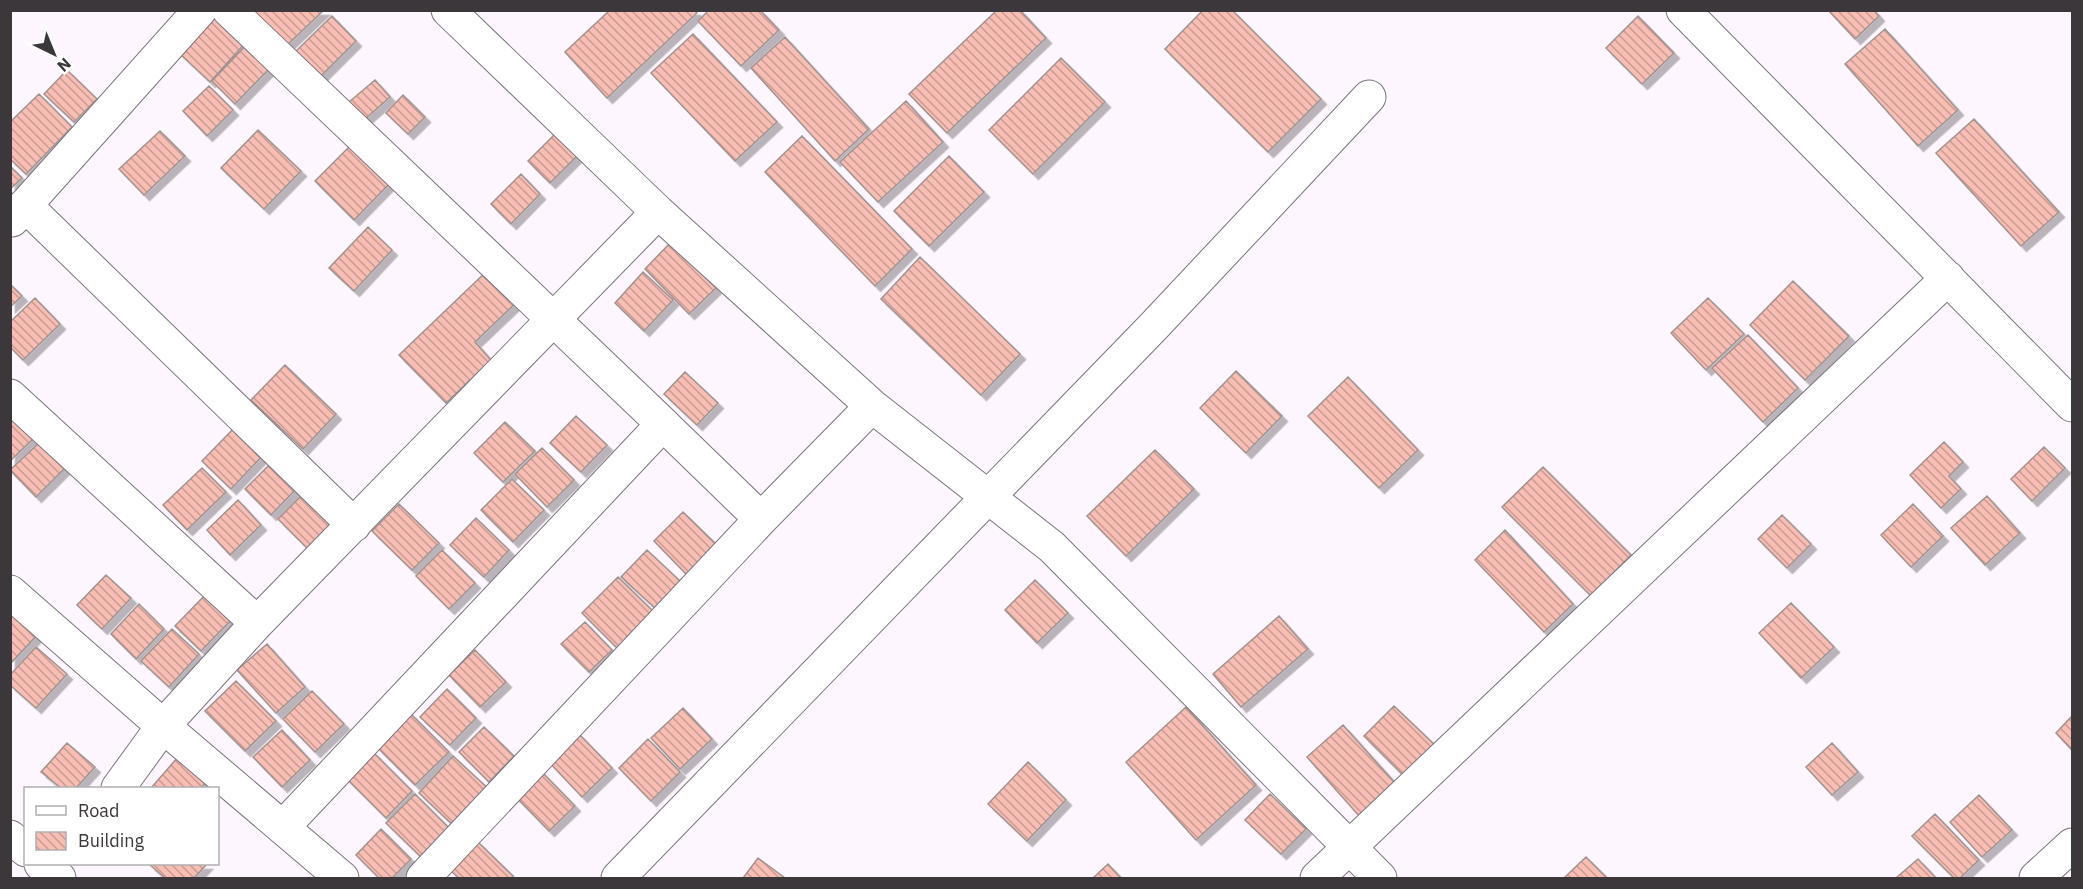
<svg xmlns="http://www.w3.org/2000/svg" width="2083" height="889" viewBox="0 0 2083 889" font-family="'IBM Plex Sans',sans-serif">
<defs>
<pattern id="building-back-hatch" width="6" height="6" patternUnits="userSpaceOnUse" patternTransform="scale(1.5)"><rect width="6" height="6" fill="#f8beb3"/><path d="M-1 5l2 2M0 0l6 6M5-1l2 2" fill="none" stroke="#ca9b93"/></pattern>
<filter id="shadow"><feDropShadow dx="5.5" dy="5.5" stdDeviation="0" flood-color="#0004"/></filter>
</defs>
<rect width="100%" height="100%" fill="#fdf6fe"/>
<!-- building -->
<path fill="url(#building-back-hatch)" stroke="#a09390" stroke-width="1.5" filter="url(#shadow)" d="M214 10 248 40 210 82 177 51Z
M251 10H324L285 47Z
M610 10H695L697 13 607 98 565 52Z
M709 10H760L779 30 741 66 698 21Z
M997 10H1020L1046 38 947 133 909 94Z
M1203 10H1232L1321 99 1268 152 1165 49Z
M1828 10H1874L1879 16 1855 39Z
M332 16 356 41 318 79 293 54Z
M1638 16 1674 53 1642 84 1606 48Z
M1885 29 1958 110 1918 146 1845 64Z
M693 34 777 122 735 161 651 73Z
M785 37 869 129 835 161 751 68Z
M249 42 273 65 235 104 212 81Z
M1061 58 1105 102 1033 174 989 130Z
M67 70 97 99 74 122 44 94Z
M375 80 390 97 364 120 349 102Z
M209 86 233 110 207 136 183 111Z
M39 94 72 127 26 174 10 159V122Z
M403 95 425 117 408 134 386 113Z
M906 101 943 142 878 202 840 162Z
M1974 119 2059 212 2021 246 1936 153Z
M258 130 301 171 264 209 221 168Z
M160 131 185 156 144 195 119 169Z
M555 134 577 156 550 183 528 161Z
M802 136 912 249 875 286 765 172Z
M352 144 391 182 354 220 315 181Z
M949 156 984 192 929 246 894 211Z
M10 166 22 178 10 189Z
M521 174 540 194 511 224 491 204Z
M368 227 392 250 354 291 329 268Z
M671 242 716 288 689 314 645 269Z
M920 257 1020 354 981 395 881 299Z
M490 268 520 299 475 342 491 360 446 403 399 355Z
M643 272 673 300 644 331 615 303Z
M1793 281 1849 336 1805 380 1750 325Z
M10 284 22 296 10 307Z
M35 298 60 324 23 360 10 347V322Z
M1708 298 1744 334 1706 370 1671 333Z
M1748 335 1798 388 1763 422 1712 368Z
M285 365 336 414 303 449 251 400Z
M1236 371 1282 416 1246 453 1200 408Z
M685 372 718 403 697 425 664 394Z
M1348 377 1418 450 1379 488 1308 416Z
M10 414 34 438 10 461Z
M576 416 607 445 581 472 550 443Z
M505 422 535 451 503 482 474 453Z
M236 426 265 453 231 489 202 461Z
M1944 442 1963 462 1949 476 1961 489 1941 508 1910 475Z
M39 443 65 468 36 497 10 470Z
M2044 447 2065 468 2032 501 2011 479Z
M542 448 574 480 547 507 515 474Z
M1155 450 1194 489 1126 556 1087 516Z
M273 461 299 486 271 515 245 489Z
M1543 467 1631 555 1591 596 1502 507Z
M202 468 226 492 187 530 163 505Z
M512 479 544 510 513 542 481 510Z
M305 492 339 526 312 553 278 519Z
M1987 496 2020 533 1985 565 1951 528Z
M238 500 261 525 230 555 207 530Z
M399 504 439 543 412 570 372 531Z
M1913 504 1943 536 1911 567 1881 535Z
M683 512 718 546 688 576 654 541Z
M1782 515 1811 544 1787 568 1758 539Z
M476 518 509 550 484 577 450 545Z
M1505 530 1573 604 1544 632 1475 560Z
M442 550 475 583 449 609 416 576Z
M647 550 680 581 655 608 621 577Z
M106 575 131 598 102 629 77 605Z
M618 577 655 613 619 650 582 613Z
M1035 580 1068 613 1037 643 1005 610Z
M208 592 234 617 201 651 175 626Z
M1791 603 1834 647 1801 678 1759 633Z
M139 604 164 629 136 659 111 634Z
M10 609 40 632 10 664Z
M1279 616 1308 649 1241 707 1213 674Z
M585 622 612 650 589 672 561 644Z
M172 629 199 654 169 687 141 661Z
M267 644 305 687 276 713 237 670Z
M36 647 67 674 36 708 10 685V675Z
M475 650 506 682 480 707 449 675Z
M236 681 276 721 245 751 205 711Z
M447 689 476 718 450 745 420 717Z
M312 691 344 724 315 752 283 719Z
M1394 706 1436 746 1406 778 1364 736Z
M1186 707 1256 785 1196 840 1126 762Z
M683 708 712 739 680 769 651 738Z
M410 713 449 752 415 785 377 747Z
M2072 716V750L2056 733Z
M1343 725 1396 784 1360 817 1307 757Z
M484 727 514 756 489 782 459 752Z
M282 730 310 760 282 787 253 757Z
M579 734 612 768 582 797 549 762Z
M648 739 680 772 651 801 619 768Z
M67 743 95 767 76 788H61L41 772Z
M1832 743 1858 772 1832 795 1806 767Z
M185 749 214 773 201 788H151Z
M372 751 412 791 386 818 346 778Z
M453 756 491 791 456 828 419 793Z
M1028 762 1066 800 1027 841 988 804Z
M539 769 575 806 549 831 513 794Z
M415 794 453 832 424 860 386 823Z
M1270 794 1306 829 1281 854 1245 820Z
M1979 795 2012 830 1982 857 1950 822Z
M1935 814 1979 860 1960 878H1954L1912 836Z
M381 829 411 859 392 878H379L356 855Z
M477 841 513 876 511 878H459L450 870Z
M1586 857 1607 878H1564Z
M758 858 785 878H743Z
M1918 859 1936 878H1896Z
M152 864H207L194 878H165L150 865Z
M1108 864 1121 878H1093Z"/>
<g fill="none" stroke-linecap="round" stroke-linejoin="round">
<!-- minor casing -->
<g stroke="#7c747d" stroke-width="35">
<path id="minor" d="M229 10 663 424 283 827
M448 10 658 212 872 406 1052 547 1380 878
M1683 10 2072 405
M25 205 354 525
M12 220 200 10
M10 396 257 623
M663 424 761 519
M10 592 163 726 342 878
M118 788 163 726 257 623 658 212
M10 837 26 850
M41 864 59 878
M423 878 761 519 872 406
M618 878 1154 326 1369 97
M1317 878 1948 278"/>
</g>
<!-- major casing -->
<g stroke="#7c747d" stroke-width="35">
<path id="major" d="M2036 878 2072 845"/>
</g>
<!-- minor -->
<use href="#minor" stroke="#fff" stroke-width="33"/>
<!-- major -->
<use href="#major" stroke="#fff" stroke-width="33"/>
</g>
<!-- border -->
<rect width="2083" height="889" fill="none" stroke="#3b373b" stroke-width="24"/>
<!-- legend -->
<rect x="24" y="787" width="195" height="78" fill="#ffffff" stroke="#b1afb1" stroke-width="1.5"/>
<rect x="36" y="806" width="30" height="9" fill="#ffffff" stroke="#b1afb1" stroke-width="1.5"/>
<text x="78" y="817" font-size="18" fill="#3b373b">Road</text>
<rect x="36" y="832" width="30" height="18" fill="url(#building-back-hatch)" stroke="#b1afb1" stroke-width="1.5"/>
<text x="78" y="847" font-size="18" fill="#3b373b">Building</text>
<!-- north arrow -->
<g transform="translate(54 54) rotate(137)" stroke="#ffffff" stroke-width="4.5" paint-order="stroke">
<path d="M0-4.5L10 22L0 15L-10 22Z" fill="#3b373b"/>
<text y="-9" font-size="16" font-weight="bold" text-anchor="middle" fill="#3b373b">N</text>
</g>
</svg>
